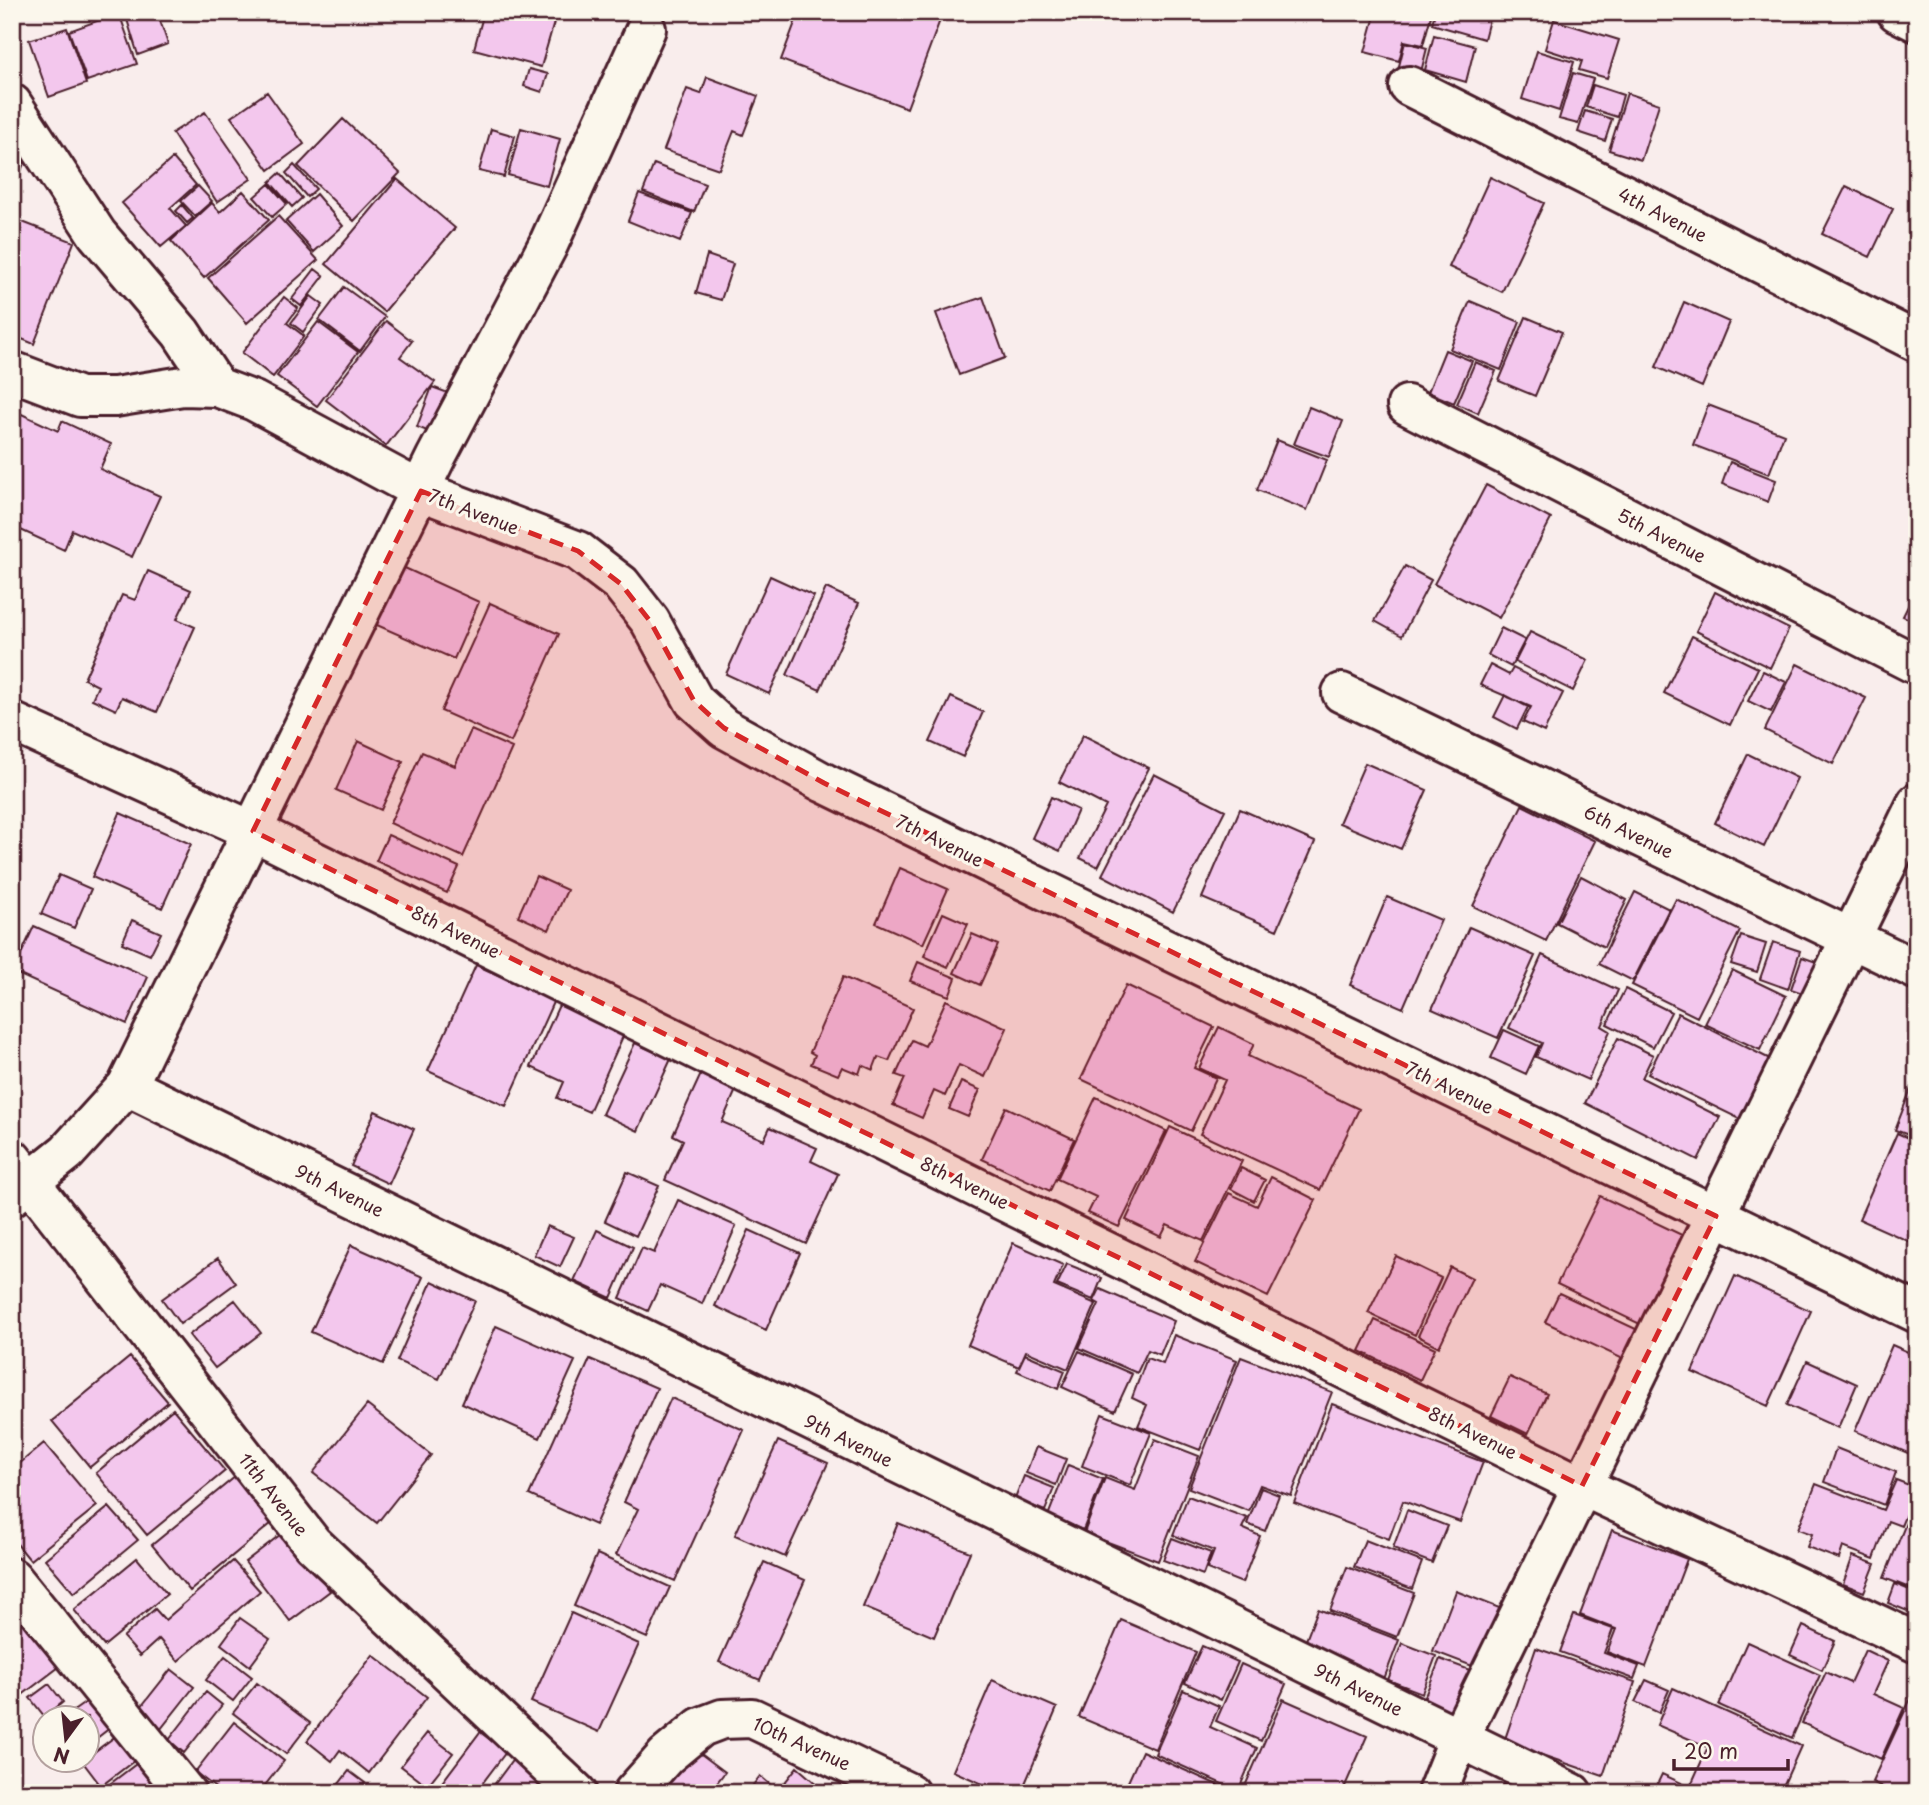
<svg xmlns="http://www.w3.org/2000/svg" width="1929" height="1805" viewBox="0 0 1929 1805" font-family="'Playpen Sans',sans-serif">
<rect width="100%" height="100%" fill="#f9edec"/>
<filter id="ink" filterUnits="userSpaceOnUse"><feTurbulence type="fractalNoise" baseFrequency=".0143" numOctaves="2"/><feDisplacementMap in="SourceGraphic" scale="14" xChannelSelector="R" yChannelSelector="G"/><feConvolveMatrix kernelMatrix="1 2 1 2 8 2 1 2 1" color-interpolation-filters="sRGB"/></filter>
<g filter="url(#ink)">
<!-- building -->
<path fill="#f3c7ed" stroke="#4a1f2b" stroke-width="2" d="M157 12 168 44 138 55 125 13Z
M484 12H557L541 67 474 49Z
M799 12H943L907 108 781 60Z
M1376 12H1432L1423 45 1404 41 1399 61 1365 52Z
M1435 12H1491L1484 39 1432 24Z
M119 13 137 64 87 81 69 31Z
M1554 20 1619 40 1607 78 1579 70 1582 61 1545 49Z
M67 28 86 84 49 97 29 40Z
M1434 35 1475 46 1466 82 1425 70Z
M1405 42 1427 48 1421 72 1399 66Z
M1537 51 1574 62 1559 111 1522 99Z
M529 69 548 74 542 92 524 86Z
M1573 73 1593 79 1578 124 1559 119Z
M707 77 758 96 743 135 734 131 719 169 664 150 687 89 701 94Z
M1593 85 1623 95 1617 117 1586 107Z
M267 92 304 144 269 170 231 117Z
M1627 93 1659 104 1641 160 1609 150Z
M1585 111 1612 119 1605 141 1578 132Z
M205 112 251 179 217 202 172 133Z
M343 119 400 173 354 221 298 166Z
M521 128 560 139 547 186 508 175Z
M491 129 515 136 504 177 479 171Z
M12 132 33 140 12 194Z
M173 158 196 185 170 208 186 226 161 247 122 203Z
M654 164 705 184 694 212 643 192Z
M294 165 316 189 307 197 286 173Z
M280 173 302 198 292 207 270 182Z
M1490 177 1544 203 1502 292 1449 267Z
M397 179 455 228 384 312 326 264Z
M269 184 287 204 272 217 254 197Z
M198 186 212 201 195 216 181 201Z
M1846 186 1893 209 1870 257 1822 234Z
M243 191 269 220 204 278 171 241 212 203 220 212Z
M639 193 692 213 680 242 628 221Z
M316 194 343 226 314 252 286 221Z
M182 205 193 218 187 223 176 211Z
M278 216 318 260 247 323 208 278Z
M12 218 74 242 34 344 12 335Z
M707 255 733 264 721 300 696 293Z
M315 269 324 276 301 306 292 299Z
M344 287 385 317 360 351 319 320Z
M311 296 323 305 303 332 291 323Z
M284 297 298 308 287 323 304 336 273 377 242 353Z
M983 297 1005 358 959 375 936 313Z
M1470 301 1520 322 1501 370 1450 349Z
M1684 302 1729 322 1702 387 1656 367Z
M1526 317 1562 332 1535 396 1499 381Z
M386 321 412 341 400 357 435 382 386 446 326 400Z
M318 322 358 352 317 406 277 376Z
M1445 350 1472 361 1454 403 1428 392Z
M1475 362 1496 371 1478 413 1457 404Z
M432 387 451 394 437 435 417 427Z
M1708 405 1784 434 1769 474 1693 445Z
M1309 407 1343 421 1329 457 1294 444Z
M15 411 58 431 62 421 111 444 100 469 160 496 132 557 72 530 64 550 12 526V418Z
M1277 440 1327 460 1307 510 1257 490Z
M1730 462 1776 480 1768 502 1722 484Z
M1486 485 1551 519 1499 618 1434 584Z
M396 564 479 602 454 659 370 622Z
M1405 566 1431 580 1402 636 1375 621Z
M148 571 191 590 177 619 195 627 157 712 122 697 116 710 92 699 98 686 84 679 122 595 135 600Z
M770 576 814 596 769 694 726 674Z
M826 588 859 603 820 690 787 675Z
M1715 592 1789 629 1770 668 1696 631Z
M1912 598 1917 600V623L1903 616Z
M490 603 559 634 511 742 441 711Z
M1501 628 1525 640 1511 667 1488 655Z
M1530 632 1588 660 1573 691 1515 662Z
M1692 636 1758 668 1730 725 1664 693Z
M1797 664 1866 698 1833 764 1765 730Z
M1490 665 1509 675 1513 668 1563 693 1544 732 1523 722 1531 707 1480 685Z
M1763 671 1786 682 1771 712 1748 701Z
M1505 695 1528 707 1517 729 1494 717Z
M951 697 983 712 963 757 930 742Z
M471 730 512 748 463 857 390 823 422 752 455 766Z
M1083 735 1149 768 1098 867 1080 858 1106 806 1059 782Z
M358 741 403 762 381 810 336 790Z
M1748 754 1797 778 1764 847 1715 823Z
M1365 763 1427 790 1401 849 1339 823Z
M1154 774 1225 810 1173 912 1102 875Z
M1051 797 1078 810 1060 851 1032 838Z
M1522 805 1595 841 1546 941 1473 906Z
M1240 809 1315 842 1277 930 1202 898Z
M120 813 191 844 162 908 92 877Z
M388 835 459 867 447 893 376 861Z
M900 868 948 889 923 944 876 923Z
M59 875 91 889 74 928 41 914Z
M536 876 567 890 549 930 518 916Z
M1581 876 1627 900 1604 947 1557 923Z
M1635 892 1669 909 1633 981 1599 964Z
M1387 897 1441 920 1403 1008 1350 985Z
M1676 899 1740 931 1697 1017 1632 985Z
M943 913 968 924 948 967 924 956Z
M132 920 161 933 150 955 122 943Z
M34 926 148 977 127 1024 13 972Z
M1469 927 1535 956 1498 1038 1432 1009Z
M972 934 998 945 980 985 954 973Z
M1741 936 1766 944 1757 972 1731 964Z
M1773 942 1800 951 1788 989 1760 979Z
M1542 955 1618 990 1602 1026 1610 1031 1588 1080 1536 1057 1542 1043 1509 1028Z
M1802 957 1822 964 1811 996 1791 989Z
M918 962 956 978 949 996 910 981Z
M476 965 554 1000 506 1106 428 1071Z
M1732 970 1786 996 1760 1050 1705 1024Z
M843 977 913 1008 889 1061 878 1057 873 1070 862 1065 859 1074 842 1067 838 1075 811 1064 815 1055 810 1052Z
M1126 985 1214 1027 1194 1068 1216 1078 1191 1131 1081 1079Z
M1625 989 1671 1012 1653 1047 1607 1024Z
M946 1000 1007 1028 985 1077 959 1065 945 1096 934 1091 922 1118 893 1105 905 1078 896 1075 912 1040 925 1046Z
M559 1005 624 1034 589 1112 557 1098 564 1082 531 1067Z
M1678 1013 1778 1063 1748 1123 1648 1074Z
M1219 1027 1254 1044 1248 1056 1359 1109 1320 1190 1200 1134 1225 1080 1199 1068Z
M1504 1030 1539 1046 1526 1074 1491 1058Z
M1618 1038 1653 1055 1642 1078 1720 1117 1698 1160 1585 1103Z
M635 1043 671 1059 638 1131 602 1114Z
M1917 1073V1138L1895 1130Z
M701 1074 736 1090 722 1122 764 1140 770 1127 817 1148 811 1161 838 1174 806 1244 665 1180 683 1140 673 1135Z
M961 1082 980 1090 968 1117 949 1109Z
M1096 1097 1166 1131 1119 1227 1088 1213 1096 1197 1057 1179Z
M1006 1107 1074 1139 1050 1191 982 1159Z
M375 1111 414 1129 389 1184 351 1166Z
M1170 1127 1242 1161 1203 1241 1167 1225 1161 1237 1126 1220Z
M1897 1133 1917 1142V1245L1859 1219Z
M1241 1168 1265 1180 1254 1201 1231 1189Z
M627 1172 659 1186 636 1236 605 1221Z
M1271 1177 1316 1200 1268 1297 1195 1262 1229 1193 1257 1206Z
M1600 1196 1688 1238 1646 1327 1557 1284Z
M678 1200 736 1226 702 1304 660 1285 648 1311 620 1298 642 1248 654 1253Z
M547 1226 574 1237 560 1267 534 1255Z
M597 1230 633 1247 611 1298 574 1281Z
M749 1230 800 1253 766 1330 715 1306Z
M1013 1243 1063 1265 1054 1286 1096 1304 1068 1369 1026 1351 1019 1367 968 1345Z
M351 1245 423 1277 383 1364 311 1332Z
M1396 1256 1441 1278 1415 1335 1368 1313Z
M218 1258 236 1283 180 1324 162 1299Z
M1067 1264 1102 1278 1093 1300 1057 1285Z
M1450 1267 1472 1278 1439 1347 1418 1336Z
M1735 1276 1811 1311 1768 1406 1692 1372Z
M432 1281 475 1301 439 1379 397 1361Z
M1100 1289 1174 1321 1160 1355 1148 1350 1137 1373 1079 1348 1099 1304 1094 1301Z
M1559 1293 1638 1330 1625 1360 1545 1322Z
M235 1300 261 1333 215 1368 189 1335Z
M1375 1320 1435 1348 1420 1380 1360 1351Z
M496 1326 575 1361 540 1438 462 1403Z
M1174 1335 1237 1360 1200 1450 1138 1426 1147 1405 1132 1398 1147 1358 1163 1364Z
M1892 1345 1917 1356 1915 1456 1855 1431Z
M1079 1351 1132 1374 1115 1411 1062 1387Z
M1025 1354 1065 1371 1058 1389 1017 1371Z
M130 1357 168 1402 90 1467 52 1421Z
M1241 1357 1332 1392 1291 1496 1260 1485 1249 1511 1189 1488Z
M590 1359 657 1388 595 1525 529 1495Z
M1807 1361 1857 1384 1838 1428 1787 1405Z
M1510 1377 1547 1394 1528 1434 1491 1416Z
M671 1398 744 1430 675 1581 616 1555 638 1509 624 1502Z
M1332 1404 1483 1462 1460 1522 1403 1501 1389 1539 1294 1503Z
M367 1405 431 1455 377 1523 313 1473Z
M173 1409 225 1471 147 1535 96 1473Z
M1102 1414 1151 1433 1130 1485 1082 1466Z
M1155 1439 1199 1456 1158 1561 1084 1533 1105 1478 1135 1490Z
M778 1441 828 1463 785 1557 735 1535Z
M44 1443 97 1506 30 1560 12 1538V1470Z
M1036 1447 1066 1459 1056 1485 1026 1473Z
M1836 1448 1896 1472 1884 1505 1824 1482Z
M1068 1465 1103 1479 1083 1530 1048 1516Z
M241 1472 278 1518 190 1591 152 1545Z
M1024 1476 1054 1488 1045 1511 1015 1499Z
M1896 1480 1917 1488 1901 1526 1888 1521 1874 1559 1843 1547 1839 1559 1807 1547 1812 1534 1798 1529 1816 1484 1883 1510Z
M1261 1488 1279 1495 1265 1531 1247 1524Z
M1188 1496 1247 1518 1242 1528 1260 1536 1242 1583 1207 1569 1214 1551 1173 1535Z
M1914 1503 1917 1504V1591L1884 1578Z
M109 1507 138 1540 74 1593 45 1559Z
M1407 1510 1447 1526 1432 1563 1393 1548Z
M898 1523 970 1552 934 1637 863 1607Z
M1612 1530 1687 1559 1646 1667 1607 1652 1616 1629 1580 1615Z
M285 1531 330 1591 290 1621 245 1562Z
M1172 1538 1211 1553 1203 1575 1163 1560Z
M1365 1540 1422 1562 1412 1589 1354 1567Z
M597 1554 670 1587 647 1638 574 1606Z
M1853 1556 1875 1564 1864 1592 1843 1584Z
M137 1558 167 1594 104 1646 74 1610Z
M233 1561 260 1591 178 1661 159 1639 140 1656 123 1637 155 1609 165 1620Z
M764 1562 805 1580 760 1680 719 1662Z
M1347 1567 1414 1593 1397 1637 1330 1611Z
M1895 1584 1917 1593V1615L1888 1603Z
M1456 1591 1502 1609 1480 1669 1433 1651Z
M1318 1609 1399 1640 1384 1679 1303 1648Z
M571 1613 639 1644 599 1732 531 1702Z
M1574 1615 1613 1629 1604 1653 1639 1666 1634 1679 1560 1652Z
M240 1618 270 1639 250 1666 221 1644Z
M1121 1620 1196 1652 1155 1749 1079 1717Z
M24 1621 59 1667 13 1702 12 1630Z
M1803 1626 1835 1641 1822 1670 1790 1655Z
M1747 1642 1820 1675 1792 1738 1719 1705Z
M1402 1643 1436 1656 1422 1693 1388 1680Z
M1202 1646 1238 1662 1221 1700 1185 1683Z
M1536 1648 1635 1682 1603 1776 1504 1742Z
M1865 1650 1888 1661 1873 1694 1904 1708 1881 1759 1802 1723 1826 1672 1850 1683Z
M373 1655 427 1697 369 1773 340 1750 332 1761 307 1741Z
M225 1656 252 1677 233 1701 206 1680Z
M1440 1659 1478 1673 1460 1720 1421 1706Z
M1241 1664 1286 1684 1261 1741 1216 1721Z
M171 1669 194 1687 160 1730 137 1712Z
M992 1680 1057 1708 1021 1793H1003L953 1771Z
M1646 1680 1669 1690 1659 1713 1635 1702Z
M257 1683 310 1723 286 1754 233 1713Z
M49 1684 63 1702 45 1717 30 1698Z
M1917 1685V1793H1895L1872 1782Z
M1673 1688 1801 1746 1780 1793H1653L1662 1774 1690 1787 1708 1747 1657 1725Z
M1183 1690 1219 1706 1210 1727 1257 1748 1238 1791 1155 1754Z
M206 1692 222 1705 184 1753 169 1740Z
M1283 1699 1367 1736 1342 1793H1242Z
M89 1700 111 1727 88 1745V1717H65Z
M234 1722 284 1761 259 1793H222L195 1772Z
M480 1732 506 1752 475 1793H434Z
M427 1733 453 1753 427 1786 401 1766Z
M116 1736 135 1760 101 1786 82 1761Z
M693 1748 725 1772 709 1793H658Z
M1142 1751 1231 1791 1230 1793H1123Z
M517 1754 567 1793H488Z
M144 1758 169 1793H98Z
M797 1767 827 1793H747L760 1776 778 1791Z
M349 1771 365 1783 357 1793H332Z
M1505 1782 1530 1793H1501Z"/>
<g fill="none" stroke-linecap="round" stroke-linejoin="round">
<!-- minor casing -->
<g stroke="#4a1f2b" stroke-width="44">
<path id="minor" d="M1897 12 1917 22
M1409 86 1917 342
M12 104 97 234 181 333 217 387
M12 371 80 397H115L183 386 217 387 254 401 421 491 578 551 621 584 650 621 694 701 724 728 824 783 1917 1313
M1407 405 1917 665
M1342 693 1917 970
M12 722 253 831 1582 1486 1917 1643
M127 1086 1572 1793
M12 1159 312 1543 577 1793
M12 1196 67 1152 127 1086 436 457 548 245 646 29
M12 1578 186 1793
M633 1793 666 1756 701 1727 722 1719 752 1718 909 1793
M1437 1793 1459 1738 1917 803"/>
</g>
<!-- minor -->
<use href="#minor" stroke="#fbf7ec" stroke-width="38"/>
</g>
</g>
<!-- marked area -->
<path fill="#d62828" fill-opacity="0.2" stroke="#d62828" stroke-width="5" stroke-dasharray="14 9" stroke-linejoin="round" d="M421 491 578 551 621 584 650 621 694 701 724 728 824 783 1716 1216 1582 1486 253 831Z"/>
<g text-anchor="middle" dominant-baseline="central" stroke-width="6" stroke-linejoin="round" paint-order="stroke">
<!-- street labels -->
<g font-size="18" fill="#4a1f2b" stroke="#fbf7ec">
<text transform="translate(1663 214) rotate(27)">4th Avenue</text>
<text transform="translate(474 511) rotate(21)">7th Avenue</text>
<text transform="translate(1662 535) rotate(27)">5th Avenue</text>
<text transform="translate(1629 831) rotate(26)">6th Avenue</text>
<text transform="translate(940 840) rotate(26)">7th Avenue</text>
<text transform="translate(456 931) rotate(26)">8th Avenue</text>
<text transform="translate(1450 1087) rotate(26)">7th Avenue</text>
<text transform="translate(965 1182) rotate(26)">8th Avenue</text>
<text transform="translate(340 1190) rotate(26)">9th Avenue</text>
<text transform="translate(1473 1432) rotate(26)">8th Avenue</text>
<text transform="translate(849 1440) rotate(26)">9th Avenue</text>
<text transform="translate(274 1494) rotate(52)">11th Avenue</text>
<text transform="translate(1359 1689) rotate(26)">9th Avenue</text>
<text transform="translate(802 1743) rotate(24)">10th Avenue</text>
</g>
</g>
<!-- margin -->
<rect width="1929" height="1805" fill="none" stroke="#fbf7ec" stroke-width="42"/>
<rect x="21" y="21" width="1887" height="1763" fill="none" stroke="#4a1f2b" stroke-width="2.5" filter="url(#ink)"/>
<!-- north arrow -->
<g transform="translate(66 1739) rotate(195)"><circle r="33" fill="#fbf7ec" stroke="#b4a19f" stroke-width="2"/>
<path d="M0-5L12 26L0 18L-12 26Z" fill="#4a1f2b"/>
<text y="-10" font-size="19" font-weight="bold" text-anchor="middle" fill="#4a1f2b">N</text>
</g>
<!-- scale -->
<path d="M1674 1759v10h114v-10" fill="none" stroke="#4a1f2b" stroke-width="3.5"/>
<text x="1684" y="1759" font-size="21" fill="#4a1f2b" stroke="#fbf7ec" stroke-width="5" paint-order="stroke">20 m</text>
</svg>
